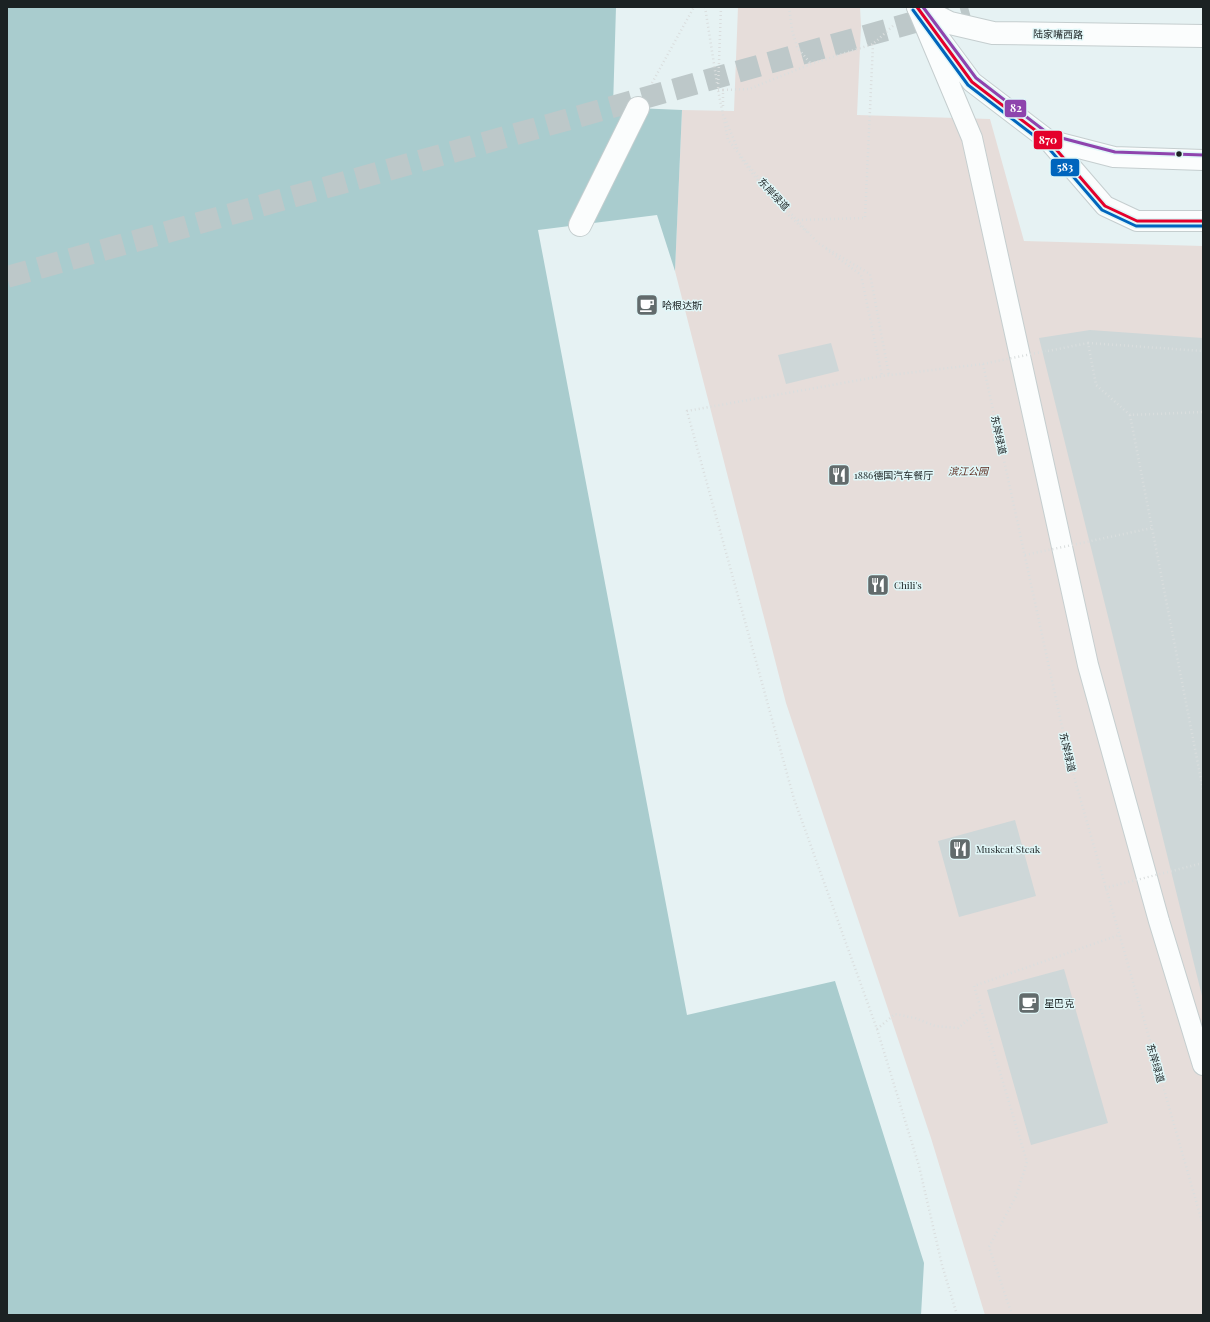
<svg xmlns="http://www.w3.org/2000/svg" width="1210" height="1322" viewBox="0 0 1210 1322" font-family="'Playfair Display','Noto Sans SC',serif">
<rect width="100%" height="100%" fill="#e6f2f3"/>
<!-- green -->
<path fill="#e6ddda" d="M738 7H860L861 26 857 115 990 119 1024 241 1203 246V1315H985L931 1138 786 703 675 271 682 110 734 111Z"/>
<!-- water -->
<path fill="#a9ccce" d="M7 7H616L613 107 682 110 675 271 657 215 538 230 687 1015 835 981 924 1263 921 1315H7Z"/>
<!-- building -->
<path fill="#ced7d8" d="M1090 330 1203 338V1000L1039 338Z
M831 343 839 371 786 384 778 355Z
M1015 820 1036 896 959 917 938 841Z
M1064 969 1108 1123 1031 1145 987 990Z"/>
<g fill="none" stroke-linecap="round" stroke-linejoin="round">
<!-- highway-tunnel -->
<path stroke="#bdc8c9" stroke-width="22" stroke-dasharray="22 11" stroke-linecap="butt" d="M7 277 968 7"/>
<!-- lane casing -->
<g stroke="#c5cecf" stroke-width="22">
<path id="lane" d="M917 7 972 138 1088 665 1159 921 1203 1065
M935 32 972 82 1048 140 1105 206 1137 221H1203
M1048 140 1114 157 1203 160"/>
</g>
<!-- street casing -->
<g stroke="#c5cecf" stroke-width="24">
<path id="street" d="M918 7 950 23 993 33 1203 36
M580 225 638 108"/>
</g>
<!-- path -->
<path stroke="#dadede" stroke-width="2.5" stroke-dasharray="1 3" stroke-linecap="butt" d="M705 7 717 83
M721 7 718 90 728 140 762 182 818 243 870 274 889 375
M789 7 792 30 797 47 811 64
M652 83 694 7
M718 90H723V107
M723 90 749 89 811 64 873 44 895 24
M725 118 738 150
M740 157 774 202 807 232
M798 220 865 218 873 44
M826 249 861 275 882 376
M1088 343 1203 351
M1048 351 1088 343 1096 385 1130 415 1203 412
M1130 415 1203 790
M877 1029 895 1014 915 1018 935 1026 958 1028 981 1009
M957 1315 942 1265 919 1166 877 1029 794 799 687 411 882 376 983 364 1070 763 1203 1225
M1012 1315 989 1247 1016 1196 1027 1162 974 986 1119 935"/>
<!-- lane -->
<use href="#lane" stroke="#fbfdfd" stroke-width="20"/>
<!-- street -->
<use href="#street" stroke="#fbfdfd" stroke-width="22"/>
<!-- path-bridge -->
<path stroke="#dadede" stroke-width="2.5" stroke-dasharray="1 3" stroke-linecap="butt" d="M983 364 1046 351
M1025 555 1152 528
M1105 888 1203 863"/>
<!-- bus-1 casing -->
<g stroke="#e1f7f8" stroke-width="6">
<path id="bus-1" d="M917 7 972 82 1048 140 1105 206 1137 221H1203"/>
</g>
<!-- bus-2 casing -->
<g stroke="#e1f7f8" stroke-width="6">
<path id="bus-2" d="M913 10 968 85 1045 144 1102 210 1136 226H1203"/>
</g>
<!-- bus-3 casing -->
<g stroke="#e1f7f8" stroke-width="6">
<path id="bus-3" d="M923 7 976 78 1050 135 1115 152 1203 155"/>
</g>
<!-- bus-1 -->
<use href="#bus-1" stroke="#e4002b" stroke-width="3"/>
<!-- bus-2 -->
<use href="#bus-2" stroke="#0065bd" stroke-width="3"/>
<!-- bus-3 -->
<use href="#bus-3" stroke="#8e44ad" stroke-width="3"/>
</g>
<!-- icons -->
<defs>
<g id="cafe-square" transform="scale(1.15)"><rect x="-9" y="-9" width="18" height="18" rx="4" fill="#626b6c" stroke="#e1f7f8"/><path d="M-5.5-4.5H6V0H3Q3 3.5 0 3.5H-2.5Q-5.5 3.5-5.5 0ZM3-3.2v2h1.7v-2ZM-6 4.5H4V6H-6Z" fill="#fff"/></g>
<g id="restaurant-square" transform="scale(1.15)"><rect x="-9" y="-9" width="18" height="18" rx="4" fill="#626b6c" stroke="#e1f7f8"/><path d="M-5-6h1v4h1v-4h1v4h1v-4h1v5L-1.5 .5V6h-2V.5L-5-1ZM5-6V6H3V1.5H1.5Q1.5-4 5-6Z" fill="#fff"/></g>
</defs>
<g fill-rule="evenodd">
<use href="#cafe-square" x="647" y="305"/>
<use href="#restaurant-square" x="839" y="475"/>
<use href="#restaurant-square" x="878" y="585"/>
<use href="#restaurant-square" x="960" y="849"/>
<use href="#cafe-square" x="1029" y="1003"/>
</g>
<!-- markers -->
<circle fill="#1b2223" stroke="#e1f7f8" stroke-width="1.5" cx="1179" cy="154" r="3.5"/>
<g text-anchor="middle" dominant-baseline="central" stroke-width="3" stroke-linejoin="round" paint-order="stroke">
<!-- street labels -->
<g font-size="10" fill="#1b2223" stroke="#e1f7f8">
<text transform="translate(1058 34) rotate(1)">陆家嘴西路</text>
<text transform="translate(774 194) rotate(47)">东岸绿道</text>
<text transform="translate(999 435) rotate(78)">东岸绿道</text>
<text transform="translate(1068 752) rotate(77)">东岸绿道</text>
<text transform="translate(1156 1063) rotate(74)">东岸绿道</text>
</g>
<!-- poi labels -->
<g font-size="10" fill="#1b2223" stroke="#e1f7f8" text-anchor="start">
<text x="662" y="305">哈根达斯</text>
<text x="854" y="475">1886德国汽车餐厅</text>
<text x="894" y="585">Chili's</text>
<text x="976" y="849">Muskcat Steak</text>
<text x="1044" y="1003">星巴克</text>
</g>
<!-- park labels -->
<g font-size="10" font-style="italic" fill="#5c291d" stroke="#e1f7f8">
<text x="968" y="471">滨江公园</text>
</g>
</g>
<g stroke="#e1f7f8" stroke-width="1.5">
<rect x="1004" y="99" width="23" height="19" rx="4" fill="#8e44ad"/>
<rect x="1033" y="130" width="30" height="20" rx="4" fill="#e4002b"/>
<rect x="1050" y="158" width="30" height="19" rx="4" fill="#0065bd"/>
</g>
<g font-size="11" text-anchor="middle" font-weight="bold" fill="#fff">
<text x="1016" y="112">82</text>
<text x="1048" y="144">870</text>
<text x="1065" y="171">583</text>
</g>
<!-- border -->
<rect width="1210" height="1322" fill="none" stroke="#1b2223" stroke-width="16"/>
</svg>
